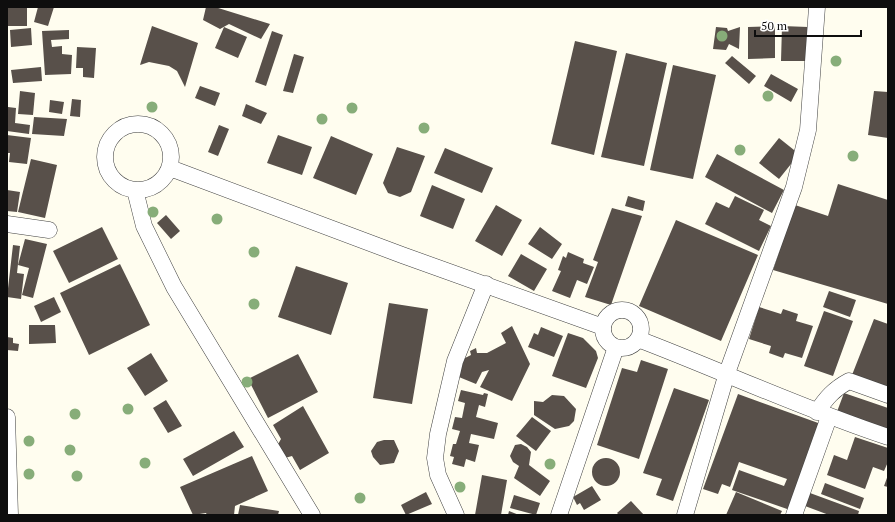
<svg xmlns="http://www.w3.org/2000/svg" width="895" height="522" viewBox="0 0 895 522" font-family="'PT Serif',serif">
<rect width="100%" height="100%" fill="#fffdef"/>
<!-- building -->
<path fill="#58504a" d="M7 7H27V26H7Z
M38 7H54L48 26 34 22Z
M206 7H215L270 24 261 39 229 24 220 29 203 20Z
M152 26 198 43 185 87 177 71 169 66 149 62 140 65Z
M775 26V58L748 59V27Z
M782 26 808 27 807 61H781Z
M224 27 247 37 238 58 215 48Z
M716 27 727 28 728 31 740 27 739 49 729 44 726 50 713 49Z
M31 28 32 45 11 47 10 30Z
M69 30V39L51 40 52 47 62 46V54L72 55 71 74 45 75 42 31Z
M272 31 283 35 266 86 255 82Z
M575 41 617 51 594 155 551 144Z
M77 47 96 48 94 78 83 77V68H76Z
M626 53 667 63 644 166 601 157Z
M294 54 304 57 293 93 283 91Z
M732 56 756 76 749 84 725 63Z
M673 65 716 75 693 179 650 170Z
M41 67 42 81 13 83 11 70Z
M771 74 798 89 791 102 764 86Z
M200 86 220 93 215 106 195 98Z
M20 91 35 93 33 115 18 114Z
M874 91 888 92V138L868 135Z
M72 99 81 100 80 117 70 116Z
M50 100 64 102 62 114 49 112Z
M246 104 267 113 261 124 242 116Z
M8 107 16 108 15 123 30 125 29 134 7 131Z
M34 117 67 119 64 136 32 134Z
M219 125 229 129 218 156 208 152Z
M7 135 31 138 27 164 9 162 10 153H7Z
M278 135 312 147 302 175 267 163Z
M331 136 373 154 356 195 313 178Z
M779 138 799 154 779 179 759 163Z
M397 147 425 156 411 192 400 197 388 193 383 183Z
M445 148 493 168 482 193 434 173Z
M717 154 784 190 772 213 705 177Z
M31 159 57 165 45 218 18 212Z
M838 184 888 200V304L773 270 795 205 828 216Z
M432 185 465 199 453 229 420 216Z
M7 190 20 192 17 212 7 211Z
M628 196 645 201 643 211 625 206Z
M735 196 764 210 759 220 771 226 759 251 705 224 716 202 729 208Z
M496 205 522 220 502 256 475 241Z
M612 208 642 216 611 305 585 297 598 262 593 260Z
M166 215 180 231 171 239 157 223Z
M676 220 758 255 721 341 639 306Z
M102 227 118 259 69 283 53 251Z
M540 227 562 244 552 259 528 244Z
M25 239 47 244 33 298 22 295 29 268 18 265Z
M13 245 20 246 17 273 24 274 21 299 7 297Z
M568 252 584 259 583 263 594 267 587 284 577 280 570 298 552 291 561 271 558 270 563 256 566 258Z
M521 254 547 269 534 291 508 276Z
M120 264 150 325 89 355 60 293Z
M296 266 348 283 331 335 278 317Z
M829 291 856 300 850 317 823 307Z
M54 297 61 312 41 322 34 306Z
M389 303 428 309 412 404 373 398Z
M759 307 781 314 783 309 798 314 796 321 813 326 802 358 785 353 783 358 769 353 771 346 749 339Z
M824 311 853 321 833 376 804 366Z
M874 319 888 324V389L852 375Z
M29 325H55L56 343 29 344Z
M512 326 530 364 512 401 480 387 489 370 482 372 476 384 454 375 461 360 471 355 470 351 476 348 477 353H487L506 343 501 333Z
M541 327 563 336 554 357 528 347 534 333 538 335Z
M568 333 583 338 596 351 598 358 586 388 552 376Z
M7 337 13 338V343L19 344 18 351 7 350Z
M151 353 168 381 145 396 127 368Z
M298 354 318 392 268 418 248 379Z
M641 360 668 369 639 459 597 445 622 368 637 372Z
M674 388 709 400 673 501 656 495 662 479 643 473Z
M461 390 483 395 484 393 488 394 485 407 479 405 476 417 498 423 494 439 471 434 469 443 479 445 475 462 466 459 464 467 452 464 454 457 450 456 453 444H456L460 431 452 429 455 417 462 418 465 403 458 401Z
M844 393 888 408V436L835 417Z
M738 394 821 424 790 510 732 490 739 470 784 486 787 479 739 462 730 487 722 484 718 494 703 489Z
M552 395 564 396 576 409 574 421 569 426 555 429 534 415V401L543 402Z
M166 400 182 426 168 433 153 408Z
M303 406 329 453 300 470 292 456 285 458 277 446 281 439 273 425Z
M532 417 551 431 536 451 516 436Z
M234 431 244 447 193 476 183 459Z
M855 437 888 448V462L884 471 873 467 865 489 827 475 834 455 847 460Z
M384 440H394L399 451 394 463 380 465 373 457 371 451 377 442Z
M521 444 527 447 531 452 529 465 550 481 540 496 514 478 519 466 513 462 510 456 515 445Z
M252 456 268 491 235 506 234 515H207L206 513 193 515 180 487Z
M592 472a14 14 0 1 1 28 0a14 14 0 1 1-28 0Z
M482 475 507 480 501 515H475Z
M888 475V487L884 486Z
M825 483 864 498 860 509 821 494Z
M592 486 601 500 584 510 580 503 577 505 573 497Z
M426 492 432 504 406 515 401 505Z
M736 492 782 511 780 515H726Z
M810 493 859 511 858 515H829L805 506Z
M514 495 540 503 536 515 510 508Z
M631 501 644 515H619L617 513Z
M240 505 279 511 278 515H238Z
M509 511 519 515H508Z"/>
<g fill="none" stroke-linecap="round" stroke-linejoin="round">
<!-- minor casing -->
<g stroke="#414141" stroke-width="17">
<path id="minor" d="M105 157a33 33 0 1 1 66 0a33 33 0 1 1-66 0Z
M170 168 402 255 603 327
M135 190 144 226 174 287 312 515
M7 224 49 230
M603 329a19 19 0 1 1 38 0a19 19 0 1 1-38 0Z
M638 339C722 371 803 409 888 437
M817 412C826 398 834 389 849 381L888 395
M7 417 10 515
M456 515 438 475 435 458 438 434 455 361 486 284
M559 515 616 347
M685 515 727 373 794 187 808 130 817 7
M794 515 829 417"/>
</g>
<!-- minor -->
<use href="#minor" stroke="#fff" stroke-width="16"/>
</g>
<!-- trees -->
<g fill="#87ad79">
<circle cx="722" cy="36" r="5.5"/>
<circle cx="836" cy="61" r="5.5"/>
<circle cx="768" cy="96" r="5.5"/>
<circle cx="152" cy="107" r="5.5"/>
<circle cx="352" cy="108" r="5.5"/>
<circle cx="322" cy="119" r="5.5"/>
<circle cx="424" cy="128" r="5.5"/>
<circle cx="740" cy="150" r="5.5"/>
<circle cx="853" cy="156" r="5.5"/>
<circle cx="153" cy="212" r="5.5"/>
<circle cx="217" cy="219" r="5.5"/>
<circle cx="254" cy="252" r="5.5"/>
<circle cx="254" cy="304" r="5.5"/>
<circle cx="247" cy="382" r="5.5"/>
<circle cx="128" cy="409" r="5.5"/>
<circle cx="75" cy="414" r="5.5"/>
<circle cx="29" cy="441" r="5.5"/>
<circle cx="70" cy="450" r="5.5"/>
<circle cx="145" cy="463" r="5.5"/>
<circle cx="550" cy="464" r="5.5"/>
<circle cx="29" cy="474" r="5.5"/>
<circle cx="77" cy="476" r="5.5"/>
<circle cx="460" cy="487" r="5.5"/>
<circle cx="360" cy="498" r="5.5"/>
</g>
<!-- border -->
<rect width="895" height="522" fill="none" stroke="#0e0e0e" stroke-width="16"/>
<!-- scale -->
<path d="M755 30v6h106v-6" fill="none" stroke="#0e0e0e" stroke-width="2"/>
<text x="761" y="30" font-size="12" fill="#0e0e0e" stroke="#ffffff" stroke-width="3" paint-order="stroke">50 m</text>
</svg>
